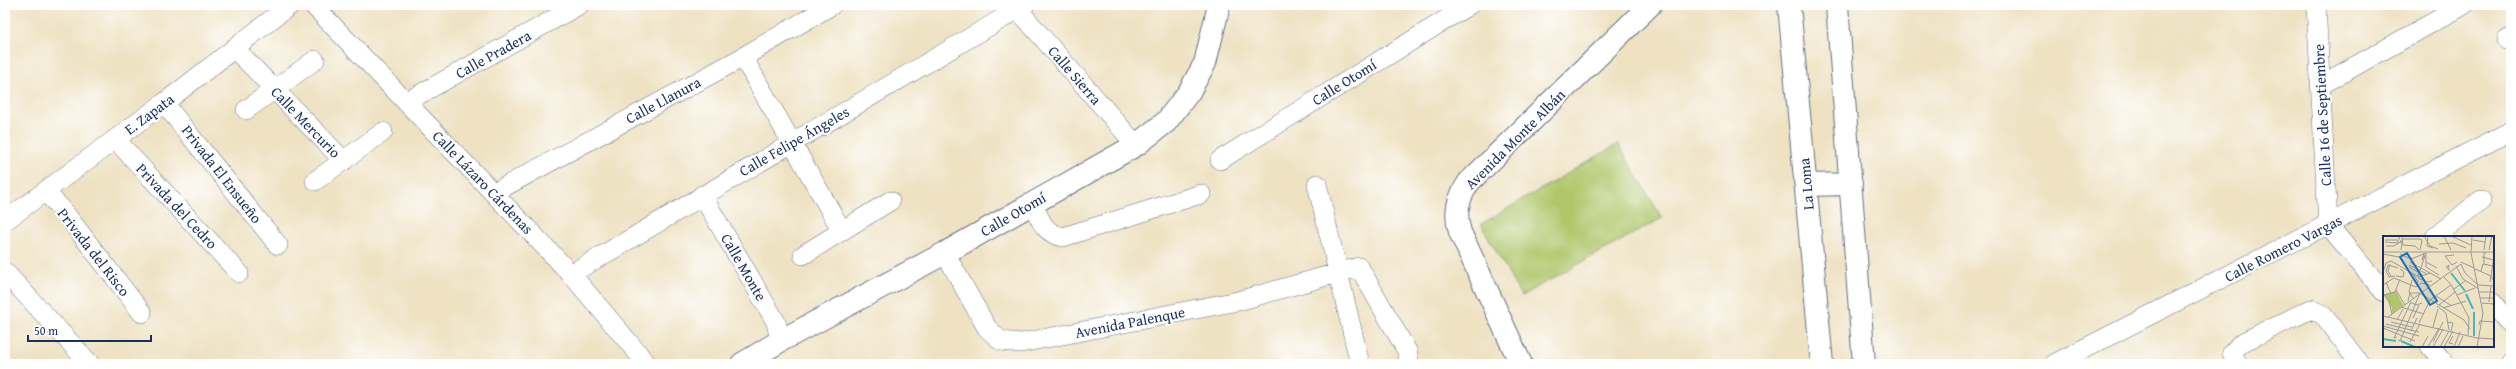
<svg xmlns="http://www.w3.org/2000/svg" width="2516" height="369" viewBox="0 0 2516 369" font-family="'Gentium Book Plus',serif">
<rect width="100%" height="100%" fill="#fff"/>
<filter id="ink" filterUnits="userSpaceOnUse"><feTurbulence type="fractalNoise" baseFrequency=".025" numOctaves="2"/><feDisplacementMap in="SourceGraphic" scale="8" xChannelSelector="R" yChannelSelector="G"/><feConvolveMatrix kernelMatrix="1 2 1 2 8 2 1 2 1" color-interpolation-filters="sRGB"/></filter>
<filter id="wash" filterUnits="userSpaceOnUse"><feTurbulence type="fractalNoise" baseFrequency=".012" numOctaves="4" result="noise"/><feDisplacementMap in="SourceGraphic" scale="16" xChannelSelector="R" yChannelSelector="G"/><feGaussianBlur stdDeviation="0.9" result="paint"/><feColorMatrix in="noise" values="0 0 0 0 0 0 0 0 0 0 0 0 0 0 0 0 0 1.4 0 .05"/><feComposite in="paint" operator="in"/></filter>
<g filter="url(#wash)">
<rect width="100%" height="100%" fill="#eee2c3"/>
<!-- green -->
<path fill="#afc66b" stroke="#657a64" d="M1618 144 1662 218 1521 296 1481 224Z"/>
</g>
<g filter="url(#ink)">
<g fill="none" stroke-linecap="round" stroke-linejoin="round">
<!-- minor casing -->
<g stroke="#656e81" stroke-width="20">
<path id="minor" d="M313 5 571 274 647 364
M1014 5 1136 145
M2316 5 2328 225
M2507 40 2511 38
M234 48 344 161
M743 57 842 231
M2321 85 2464 5
M406 102 579 5
M164 103 278 245
M246 110 315 60
M115 139 239 273
M1220 160 1469 5
M315 181 383 132
M1317 184 1360 364
M45 192 61 208 142 313
M493 193 743 57 832 5
M702 195 776 322 780 341
M1032 203C1041 220 1043 233 1063 237L1201 194
M5 221 164 103 290 5
M2328 225 2384 292
M2435 237 2481 200
M945 253 987 328 1001 341 1021 343 1238 301 1359 267 1407 351 1410 364
M803 255 890 201
M5 272 90 364
M571 274 1025 5
M2493 303 2511 326
M2430 346 2445 364
M2054 364 2511 131
M2238 364 2232 353 2241 343 2311 309 2322 314 2360 364
M2510 364 2511 363"/>
</g>
<!-- tertiary casing -->
<g stroke="#656e81" stroke-width="24">
<path id="tertiary" d="M1789 5 1822 364
M1837 5 1864 364
M1806 185 1851 184
M742 364 780 341 945 253 1136 145 1166 122 1189 92 1205 63 1219 5
M1521 364 1460 232C1454 213 1458 198 1469 182L1650 5"/>
</g>
<!-- minor -->
<use href="#minor" stroke="#fff" stroke-width="19"/>
<!-- tertiary -->
<use href="#tertiary" stroke="#fff" stroke-width="22"/>
</g>
</g>
<g text-anchor="middle" dominant-baseline="central" stroke-width="4" stroke-linejoin="round" paint-order="stroke">
<!-- street labels -->
<g font-size="15" fill="#1b2f5e" stroke="#fff">
<text transform="translate(493 54) rotate(-29)">Calle Pradera</text>
<text transform="translate(1075 75) rotate(49)">Calle Sierra</text>
<text transform="translate(1344 82) rotate(-32)">Calle Otomí</text>
<text transform="translate(663 100) rotate(-28)">Calle Llanura</text>
<text transform="translate(149 114) rotate(-37)">E. Zapata</text>
<text transform="translate(2322 115) rotate(-93)">Calle 16 de Septiembre</text>
<text transform="translate(306 122) rotate(46)">Calle Mercurio</text>
<text transform="translate(1515 139) rotate(-45)">Avenida Monte Albán</text>
<text transform="translate(794 141) rotate(-30)">Calle Felipe Ángeles</text>
<text transform="translate(222 174) rotate(52)">Privada El Ensueño</text>
<text transform="translate(483 182) rotate(46)">Calle Lázaro Cárdenas</text>
<text transform="translate(1806 184) rotate(-95)">La Loma</text>
<text transform="translate(177 206) rotate(47)">Privada del Cedro</text>
<text transform="translate(1013 214) rotate(-30)">Calle Otomí</text>
<text transform="translate(2283 248) rotate(-27)">Calle Romero Vargas</text>
<text transform="translate(94 252) rotate(52)">Privada del Risco</text>
<text transform="translate(744 267) rotate(60)">Calle Monte</text>
<text transform="translate(1130 322) rotate(-11)">Avenida Palenque</text>
</g>
</g>
<!-- overview -->
<g transform="translate(2383 236)">
<rect width="111" height="111" fill="#eee2c3"/>
<path d="M13 55 20 69 9 78V72L1 59Z" fill="#afc66b"/>
<path fill="none" stroke="#47b7bd" stroke-width="2" d="M68 37 82 55M83 58 90 73M91 100V76M0 103 13 105M18 105 32 111"/>
<path fill="none" stroke="#9a9a9b" stroke-width="1" d="M15 0 19 8 18 14M19 0 20 9 32 10 36 14M41 0 47 10 55 13M45 0 44 10 50 12M61 0 68 14M68 0 88 9M89 0 88 17 100 77 94 111M19 3H36M36 3 39 4 37 14M2 4H15V7M90 4 102 6M2 6 15 7M56 8 70 7 83 12M3 10H11L19 5M101 14 103 0M106 14 109 0M0 16H111M41 17 39 24 42 19M0 18 16 21M17 18 28 23 43 17V31L56 39M71 19 62 20 69 29 74 26M99 21 111 24M27 26 47 37M43 26 54 32M78 26 91 32M7 28 5 35 8 40M78 28 82 37 95 49M101 28V17H103M26 29 44 38M73 30 80 43 96 53M26 31 40 39M65 33 66 29 63 31 66 34H67M92 33 108 40 111 45M98 35 100 28 110 30M0 36 3 27 8 25 36 41 47 37 58 43M30 38 35 46 33 48M12 40 6 41 3 35 5 29 15 32M13 40 20 41 21 36 17 33M35 40 42 20M61 41 69 50 86 82 85 99M35 42 44 46 49 45M29 44 26 56 30 62M3 46 8 58M107 46 111 21M0 49 11 42 33 51 38 47 47 49M95 49 111 50M71 53 82 45M13 54 22 69M95 56H111M38 58 81 84 87 93M0 59 12 56 17 43M1 59 6 65 9 78M74 59 92 52M53 60 69 70M97 62H111M47 64 68 49M25 65 27 57H37M27 66 33 69 39 67M106 66 108 50M99 67 111 68M56 69 72 56M54 70 63 77 66 94M18 71 41 78M60 72 83 65M0 80 94 102 111 103M5 81 78 28M30 82 36 69M14 84 20 73M8 86 29 91M64 86 70 87 68 95M36 87 47 64M3 88 36 96M96 89 97 85 111 86M0 90 36 100M50 91 55 73M0 92 32 105M28 95 34 82M70 100 66 107 70 108M14 101 11 102 28 66M15 104 17 105 37 57M27 106 37 88M50 106 60 86M39 111 45 100M45 111 56 92M50 111 60 93M57 111 66 95M61 111 70 95M71 111 77 96M75 111 80 100"/>
<path fill="#1f6fb2" fill-opacity="0.15" stroke="#1f6fb2" stroke-width="2" d="M24 17 54 65 47 69 17 21Z"/>
<rect width="111" height="111" fill="none" stroke="#1b2f5e" stroke-width="2"/>
</g>
<!-- margin -->
<rect width="2516" height="369" fill="none" stroke="#fff" stroke-width="20"/>
<!-- scale -->
<path d="M28 335v6h123v-6" fill="none" stroke="#1b2f5e" stroke-width="2"/>
<text x="34" y="335" font-size="12" fill="#1b2f5e" stroke="#ffffff" stroke-width="3" paint-order="stroke">50 m</text>
</svg>
